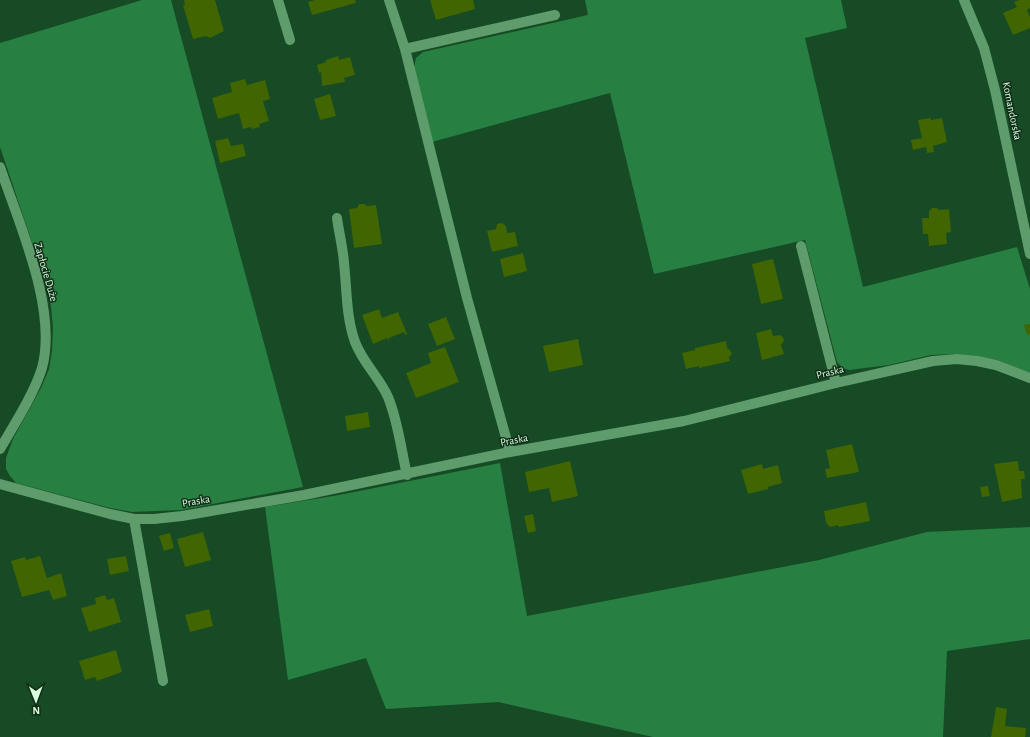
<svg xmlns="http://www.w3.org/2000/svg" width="1030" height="737" viewBox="0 0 1030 737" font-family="'Alegreya Sans',sans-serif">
<rect width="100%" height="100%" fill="#164b25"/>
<!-- green -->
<path fill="#277f41" d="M142 0H171L303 487 181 510 132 512 110 508 16 483 10 476 6 469V458L13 439 41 388 49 369 52 351 53 328 51 306 44 278 0 147V43Z
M585 0H841L847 28 805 38 863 287 1017 247 1030 289V373L997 360 957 354 931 355 889 365 849 370 843 368 837 362 805 240 654 274 610 93 432 142 414 68 416 58 423 52 588 15Z
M500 463 527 616 819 560 927 532 1030 527V639L947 651 943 737H653L498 702 386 709 366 658 288 680 265 507 339 495Z"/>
<!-- building -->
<path fill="#416500" d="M184 0H215L224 31 210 38 206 36 193 39 183 5H185Z
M315 0H355L356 3 312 15 308 2Z
M430 0H473L475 9 436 20Z
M1019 0H1030V8L1027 10 1030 17V28L1013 35 1003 13 1017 7 1014 2Z
M338 56 339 60 350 57 355 75 344 78 345 82 322 86 321 72 319 73 317 65 326 62V60Z
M245 79 247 85 265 80 270 99 263 101 269 121 259 124 260 127 252 129 251 127 243 129 239 113 218 119 212 98 232 92 230 83Z
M330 94 336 116 320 120 314 99Z
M931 118V120L942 118 947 142 933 146 934 152 927 153 926 147 913 150 911 140 922 138 918 120Z
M228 138 231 146 243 144 246 156 220 163 215 141Z
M359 204H365L367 206 376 205 382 244 354 248 349 209 357 208Z
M932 208H937L939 210 949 209 951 232 946 233 947 244 929 246 928 234H923L922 218H929V211Z
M502 223 506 226 507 233 515 232 518 246 492 252 487 231 496 229 497 224Z
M523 253 527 271 504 277 500 259Z
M773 259 783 299 761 304 752 264Z
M379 309 382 318 398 312 407 334 405 335 404 332 389 338 388 341 387 338 373 344 362 315Z
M446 317 455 339 437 346 428 324Z
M1030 324V334L1027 335 1024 325Z
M771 329 773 336 780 335 783 337 784 341 781 345 784 354 762 360 756 333Z
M578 339 583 365 549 372 543 346Z
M726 341 727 348 730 350 732 354 729 357 730 361 699 368V366L686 369 682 353 695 350V348Z
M445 347 459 382 416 398 406 373 431 363 428 353Z
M368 412 370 427 347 431 345 416Z
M852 444 859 472 827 478 825 469 830 468 826 450Z
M570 461 578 496 552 502 549 488 529 492 525 472Z
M1018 461 1019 471H1024L1025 479H1021L1022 498 1002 502 994 464Z
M762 464 763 469 778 465 782 483 768 487V489L748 494 741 470Z
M988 486 990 496 982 497 980 487Z
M866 502 870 521 839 527 838 525 830 527 826 523 824 511Z
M533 514 536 531 528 533 524 516Z
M203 532 211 560 185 567 177 539Z
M170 533 174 548 164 551 159 536Z
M40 556 47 578 61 573 67 596 53 600 49 590 22 597 11 561 25 557 26 560Z
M126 556 129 571 110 575 107 559Z
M105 595 107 600 114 598 121 622 89 632 81 608 96 604 95 598Z
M209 609 213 626 190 632 185 615Z
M116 650 122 672 97 681 95 677 85 680 79 661Z
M996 707 1007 709 1005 726 1026 728 1025 737H991Z"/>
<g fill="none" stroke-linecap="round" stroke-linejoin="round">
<!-- minor -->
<path stroke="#5f9c6c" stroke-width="10" d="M278 0 290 40
M389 0 405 49 467 298 510 452
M964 0 984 48 995 90 1030 254
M405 49 555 15
M0 167C19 224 58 309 42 368 34 394 14 425 0 449
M337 218C339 233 343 248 344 263 347 290 346 317 355 342 363 363 379 377 388 397 398 421 401 449 407 475
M801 246 836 383
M0 484 110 514 134 519H154L182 516 304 495 510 452 684 421 836 383 933 361 957 359 977 361 996 365 1030 378
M134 519 163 681"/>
</g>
<g text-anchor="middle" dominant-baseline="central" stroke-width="3" stroke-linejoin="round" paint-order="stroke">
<!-- street labels -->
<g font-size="11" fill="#d8fbdd" stroke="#102d17">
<text transform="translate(1012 111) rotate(78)">Komandorska</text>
<text transform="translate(46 272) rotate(74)">Zapłocie Duże</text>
<text transform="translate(830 372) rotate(-14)">Praska</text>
<text transform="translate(514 440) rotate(-11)">Praska</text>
<text transform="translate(196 501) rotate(-10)">Praska</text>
</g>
</g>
<!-- north arrow -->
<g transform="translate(36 701) rotate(179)" stroke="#102d17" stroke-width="3" paint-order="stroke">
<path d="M0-3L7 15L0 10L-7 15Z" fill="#d8fbdd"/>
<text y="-6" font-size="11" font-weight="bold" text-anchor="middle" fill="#d8fbdd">N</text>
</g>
</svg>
